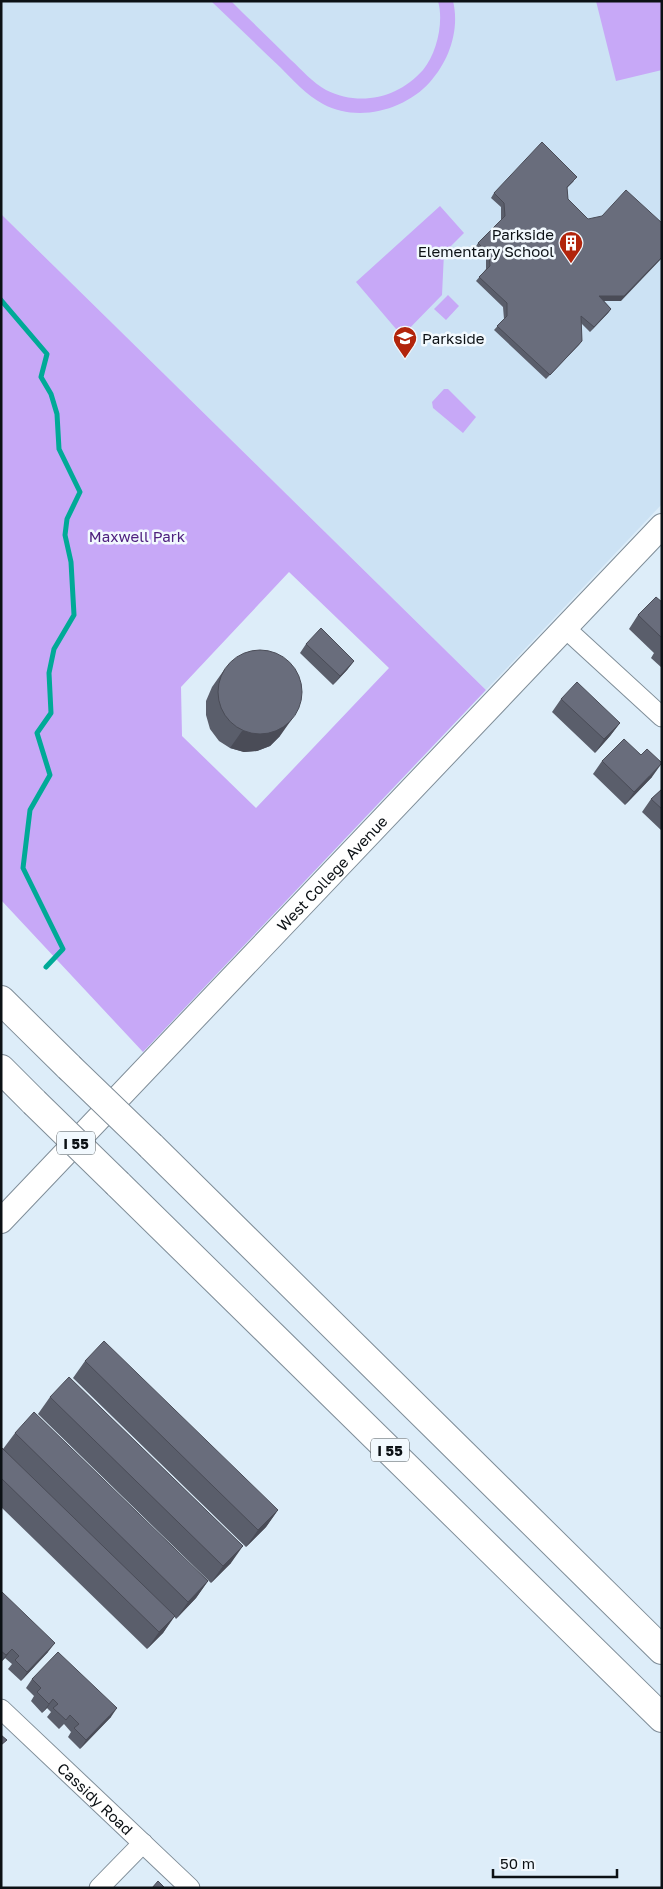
<svg xmlns="http://www.w3.org/2000/svg" width="663" height="1889" viewBox="0 0 663 1889" font-family="'Golos Text',sans-serif">
<rect width="100%" height="100%" fill="#ddedf9"/>
<!-- built -->
<path fill="#cce2f4" d="M1 1H662V504L486 690 1 214Z"/>
<!-- green -->
<path fill="#c7a8f7" fill-rule="evenodd" d="M211 1H231C251 21 271 40 291 60 302 70 313 83 326 90 360 107 398 98 423 70 437 53 444 22 438 1H453C460 30 449 61 430 82 405 110 358 123 323 104 306 95 293 80 280 67 257 45 234 23 211 1Z
M596 1H662V70L616 81Z
M440 206 464 233 444 253 442 295 402 336 356 282Z
M1 214 486 690 143 1052 1 900ZM289 572 389 668 256 808 182 736 181 687Z
M448 295 459 306 446 320 434 309Z
M444 389H448L476 417 463 433 433 408 432 402Z"/>
<g fill="none" stroke-linecap="round" stroke-linejoin="round">
<!-- stream -->
<path stroke="#00aa97" stroke-width="5" d="M1 300 47 354 41 377 51 394 57 414 59 449 80 492 67 519 65 535 71 562 74 615 54 649 49 673 51 713 37 733 50 775 30 810 23 868 63 949 46 967"/>
<!-- minor casing -->
<g stroke="#7f8d98" stroke-width="21">
<g id="minor">
<path d="M565 628 662 717"/>
<path id="s1" d="M1 1709 190 1888"/>
<path d="M99 1888 143 1843"/>
</g>
</g>
<!-- major casing -->
<g stroke="#7f8d98" stroke-width="26">
<g id="major">
<path id="s2" d="M1 1221 662 526"/>
</g>
</g>
<!-- highway casing -->
<g stroke="#7f8d98" stroke-width="30">
<path id="highway" d="M1 1000 69 1067
M1 1069 34 1102
M151 1146 662 1650
M118 1184 662 1718"/>
</g>
<!-- minor -->
<use href="#minor" stroke="#fff" stroke-width="19"/>
<!-- major -->
<use href="#major" stroke="#fff" stroke-width="24"/>
<!-- highway -->
<use href="#highway" stroke="#fff" stroke-width="28"/>
<!-- highway-bridge casing -->
<g stroke="#7f8d98" stroke-width="30" stroke-linecap="butt">
<path id="highway-bridge" d="M69 1067 151 1146
M34 1102 118 1184"/>
</g>
<!-- highway-bridge -->
<use href="#highway-bridge" stroke="#fff" stroke-width="28"/>
</g>
<!-- wall -->
<path fill="#5a5e6b" d="M574 181 567 188 568 199 621 301H604L611 309 608 313 590 332 581 323 582 341 579 345 546 379 494 330 504 319 503 307 476 281 486 269V258L475 248 478 243 501 220V207L491 198 494 193Z
M662 602V668L651 658 654 653 629 629 638 615Z
M306 644 354 661 347 670 333 685 300 653Z
M224 670 280 736 270 746 257 751 244 752 230 748 219 741 210 729 206 715V701L212 687Z
M561 699 620 723 610 736 595 753 552 712Z
M602 761 652 777 625 805 593 774Z
M662 789V831L642 812 651 799Z
M85 1361 278 1510 266 1527 246 1547 73 1378Z
M50 1397 231 1563 211 1583 38 1414Z
M15 1433 208 1581 196 1598 176 1619 174 1616 163 1633 147 1649 1 1507V1447L3 1449Z
M1 1591 48 1652 21 1681 8 1669 12 1664 5 1658 1 1662Z
M32 1679 111 1717 80 1749 68 1737 71 1732 64 1724 59 1729 47 1717 51 1712 47 1708 42 1713 31 1701 34 1696 26 1688Z"/>
<!-- shaded-wall -->
<path fill="#4a4c57" d="M662 257V258L621 301H596L599 296Z
M611 309 608 313 590 332 594 327Z
M354 661 347 670 333 685 340 676Z
M292 719 280 736 270 746 257 751 244 752 230 748 242 731Z
M620 723 610 736 595 753 604 739Z
M662 763 652 777 625 805 634 792Z
M278 1510 266 1527 246 1547 258 1530Z
M243 1546 231 1563 211 1583 223 1566Z
M208 1581 196 1598 176 1619 188 1602Z
M175 1616 163 1633 147 1649 159 1632Z
M55 1643 48 1652 21 1681 27 1672Z
M12 1649 5 1658 1 1662 6 1655Z
M53 1699 47 1708 42 1713 49 1704Z
M117 1708 111 1717 80 1749 86 1740Z"/>
<!-- building -->
<path fill="#696d7c" stroke="#4a4c57" d="M542 142 577 177 567 187 568 199 588 219 602 216 626 190 662 223V257L624 296H599L611 309 594 327 581 316 582 341 550 375 497 326 507 316V303L479 277 490 266 489 254 478 243 505 216 504 203 494 193Z
M656 597 662 602V638L638 615Z
M321 628 354 661 340 676 306 644Z
M218 692a42 42 0 1 1 84 0a42 42 0 1 1-84 0Z
M577 682 620 723 604 739 561 699Z
M624 739 641 755 647 749 662 763 634 792 602 761Z
M662 789V809L651 799Z
M104 1341 278 1510 258 1530 85 1361Z
M69 1377 243 1546 223 1566 50 1397Z
M34 1412 208 1581 188 1602 15 1433Z
M1 1447 175 1616 159 1632 1 1478Z
M1 1591 55 1643 27 1672 15 1660 19 1656 12 1649 6 1655 1 1651Z
M58 1652 117 1708 86 1740 74 1728 79 1724 70 1715 66 1720 53 1708 58 1704 53 1699 49 1704 37 1692 41 1688 32 1679Z
M1 1735 7 1740 1 1745Z
M158 1881 165 1888H152Z"/>
<!-- icons -->
<defs>
<g id="building-pin" transform="scale(1.25)"><path d="M0 17L-7.5 6A9.5 9.5 0 1 1 7.5 6Z" fill="#b2250c" stroke="#f2f9fe"/><path d="M-4-6H4V6H1V3H-1V6H-4ZM-2.5-4.3h1.7v1.8h-1.7ZM.8-4.3h1.7v1.8H.8ZM-2.5-1h1.7V.8h-1.7ZM.8-1h1.7V.8H.8Z" fill="#fff"/></g>
<g id="school-pin" transform="scale(1.25)"><path d="M0 17L-7.5 6A9.5 9.5 0 1 1 7.5 6Z" fill="#b2250c" stroke="#f2f9fe"/><path d="M0-5L7-2L0 1L-7-2ZM-4 1L0 2.5L4 1V4Q0 6-4 4Z" fill="#fff"/></g>
</defs>
<g fill-rule="evenodd">
<use href="#building-pin" x="571" y="243"/>
<use href="#school-pin" x="405" y="338"/>
</g>
<g text-anchor="middle" dominant-baseline="central" stroke-width="5" stroke-linejoin="round" paint-order="stroke">
<!-- shield labels -->
<g fill="#f2f9fe" stroke="#51575b" stroke-width="1">
<rect x="57" y="1131.5" width="38" height="23" rx="4"/>
<rect x="371" y="1438.5" width="38" height="23" rx="4"/>
</g>
<g font-size="14" font-weight="bold" fill="#0c1115">
<text x="76" y="1143">I 55</text>
<text x="390" y="1450">I 55</text>
</g>
<!-- poi labels -->
<g font-size="15" fill="#0c1115" stroke="#f2f9fe" text-anchor="end">
<text x="554" y="234">Parkside<tspan x="554" dy="17">Elementary School</tspan></text>
<text x="422" y="338" text-anchor="start">Parkside</text>
</g>
<!-- park labels -->
<g font-size="15" fill="#4e207e" stroke="#f2f9fe">
<text x="137" y="536">Maxwell Park</text>
</g>
<!-- street labels -->
<g font-size="15" fill="#0c1115" stroke="#f2f9fe">
<text stroke="none"><textPath href="#s2" startOffset="480">West College Avenue</textPath></text>
<text stroke="none"><textPath href="#s1" startOffset="130">Cassidy Road</textPath></text>
</g>
</g>
<!-- border -->
<rect width="663" height="1889" fill="none" stroke="#0c1115" stroke-width="5"/>
<!-- scale -->
<path d="M493 1869v8h124v-8" fill="none" stroke="#0c1115" stroke-width="2.5"/>
<text x="500" y="1869" font-size="15" fill="#0c1115" stroke="#f2f9fe" stroke-width="4" paint-order="stroke">50 m</text>
</svg>
